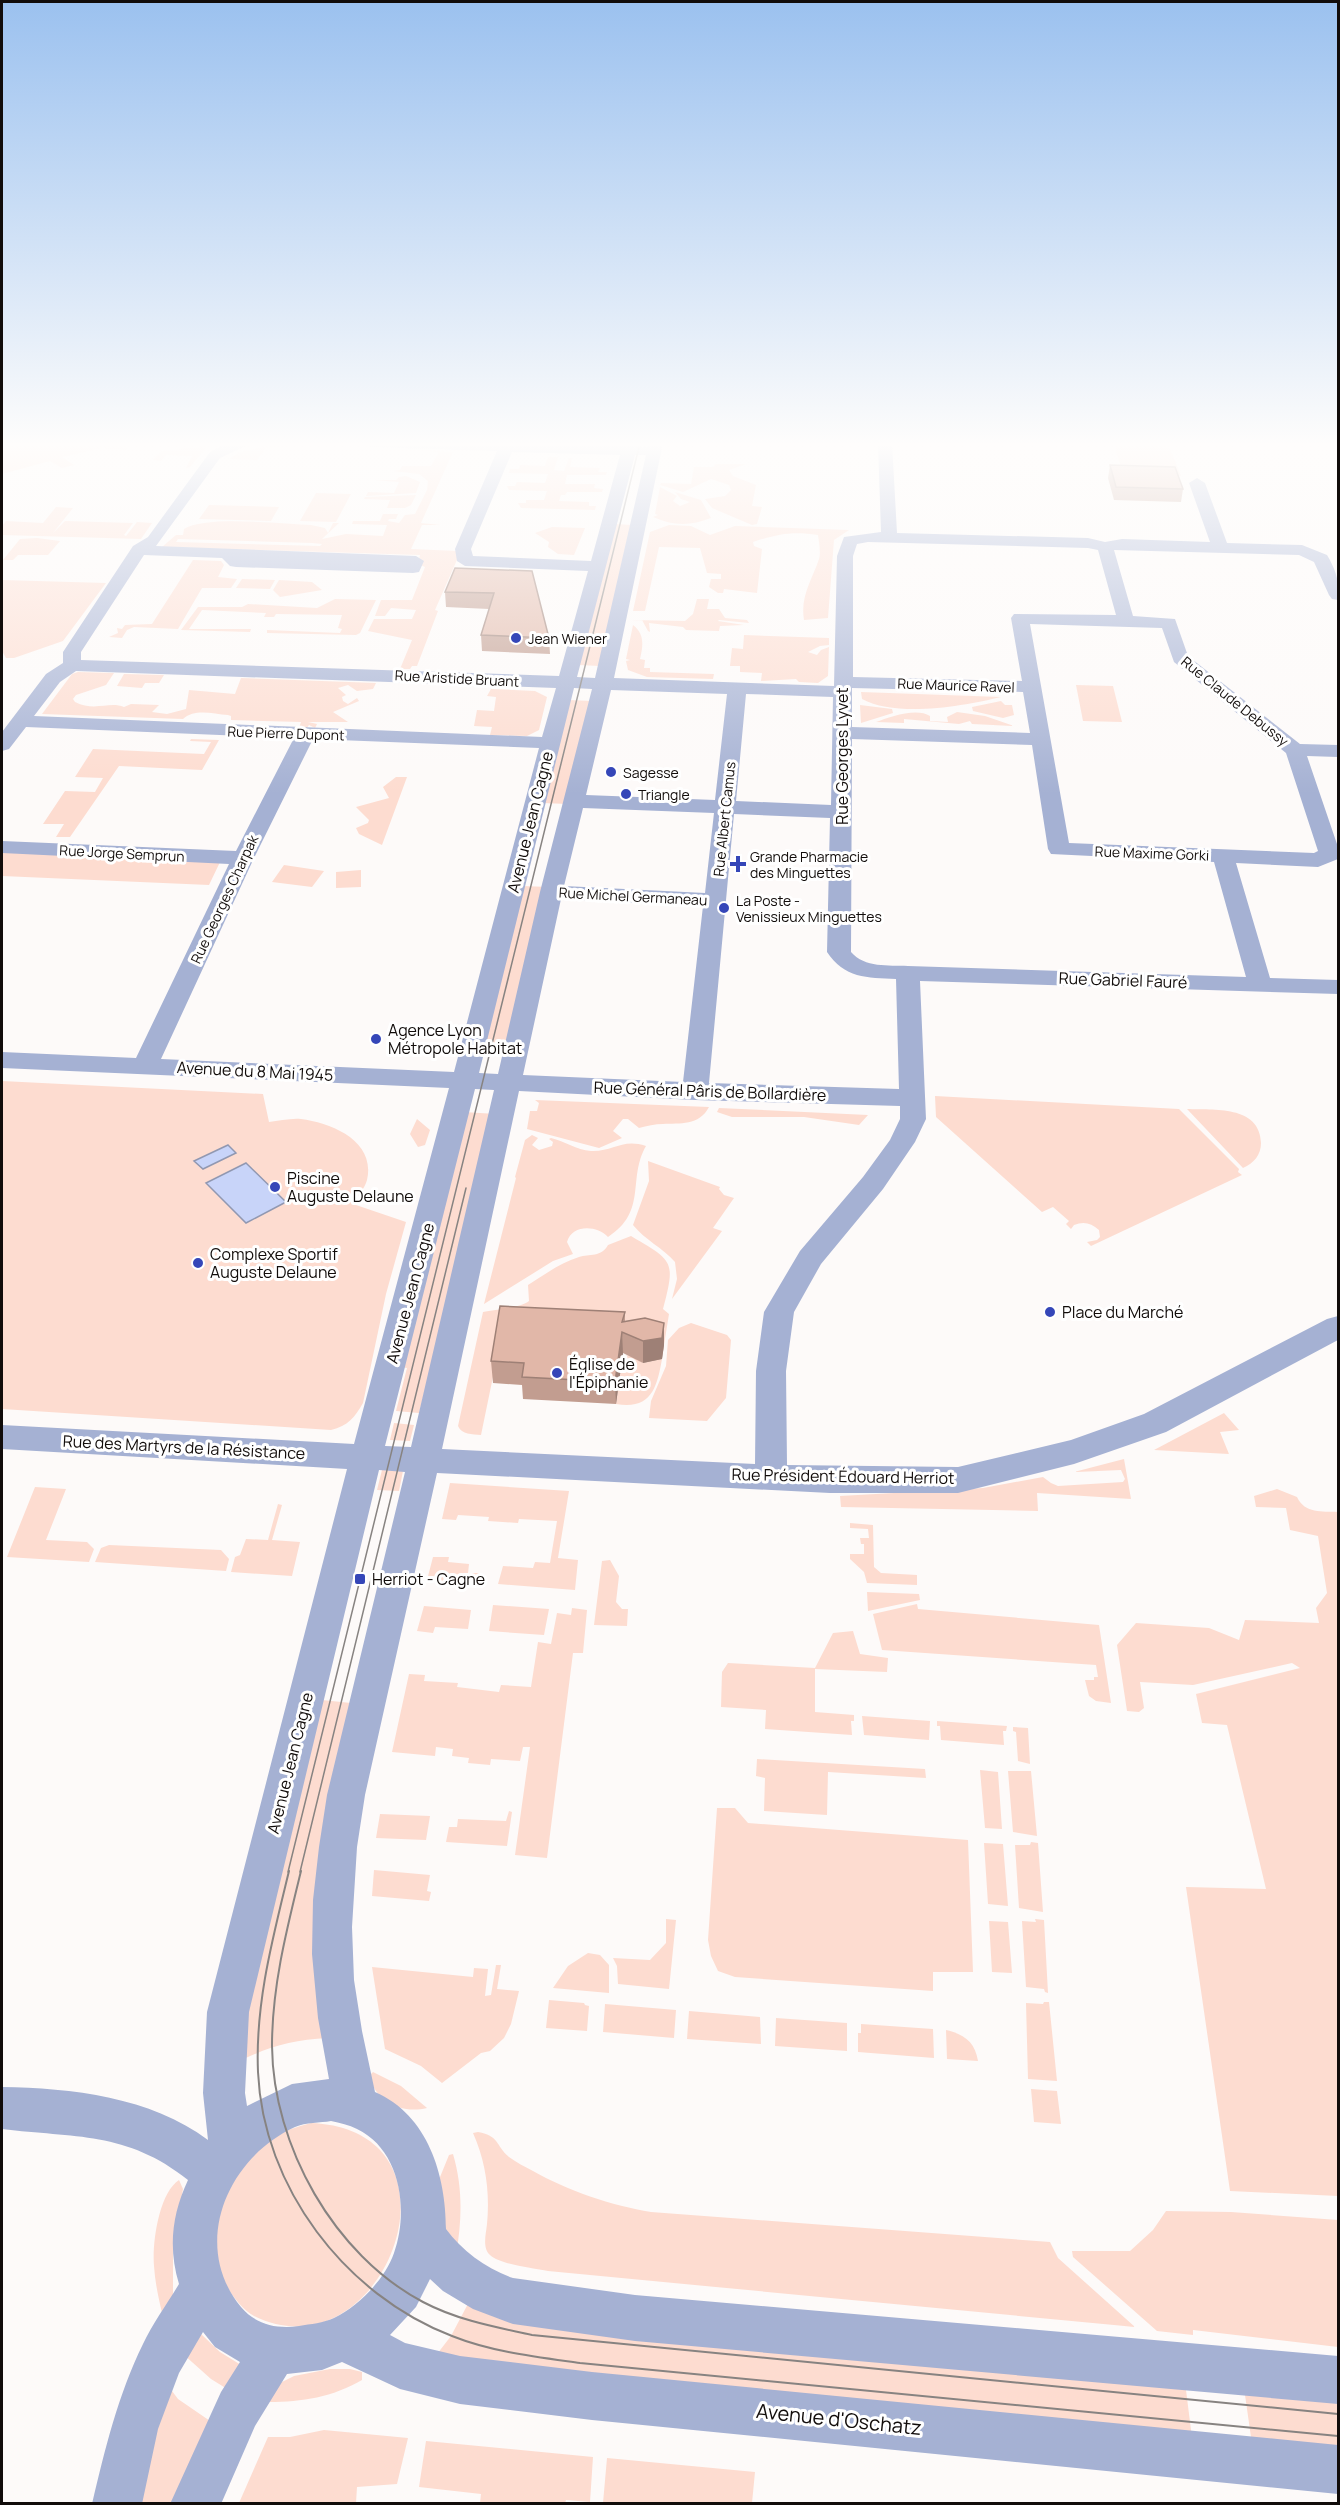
<svg xmlns="http://www.w3.org/2000/svg" width="1340" height="2505" viewBox="0 0 1340 2505" font-family="Manrope,sans-serif">
<rect width="100%" height="100%" fill="#fdfaf9"/>
<!-- green -->
<path fill="#fddcd0" fill-rule="evenodd" d="M2 443H132L126 450 102 448 62 457 74 465 62 468 50 461 2 474Z
M203 443H210L190 467 186 468 192 456 166 455 161 461 153 460 161 451 200 447Z
M1114 444 1169 446 1181 476 1123 474Z
M268 446 294 447 266 448 257 460 229 459 240 452Z
M416 450 453 452 421 523 440 525H422L411 549 457 551 460 553 435 610 438 611 417 666H412L410 669H400L412 640 368 631 374 619H412L416 610 391 608 385 616H375L381 600H412L425 567 418 564 420 555 162 547 176 535H183L184 529C205 515 283 524 311 525L325 528 328 533 333 523H339L322 539 346 534 383 536 387 525 352 524 353 521H380L383 514H398L396 519H389L388 521 399 523 405 515 415 514 427 490 428 481 419 474 393 471 400 470 402 466H431L439 452ZM178 539 312 543 322 544 320 546 176 542Z
M548 457H558L554 470 564 471 569 458H572L570 467 600 468 598 472H607L606 475H567L565 484H595L594 488 603 489 602 492H567L565 495H561L559 501 589 502V506H596L595 510 521 508 518 503H526V500H544L547 491 509 490 507 486H515L517 482 545 483 548 474 509 473 510 469H519L520 465 545 466Z
M716 464H746L729 470 733 476 756 485 752 506 762 507 757 524 752 525 712 508 705 499 725 496 731 490 729 485 711 479 683 492 660 485 661 483 691 484 694 467H713Z
M406 476 420 482 416 493 366 496 368 492 394 493 399 482 374 480H396L399 477Z
M660 487 677 496 673 501 680 506 690 502 681 499 675 492 701 500 711 518C690 526 674 526 653 517L658 515 655 514Z
M316 493 351 494 336 522 300 521Z
M416 495 411 505 405 508H387L390 500 364 499 365 497Z
M209 505 279 507 271 521 199 519Z
M56 507 73 508 53 533 65 521 133 523 124 535 126 536 137 522 152 523 141 539 2 535V526L6 521 43 523Z
M614 524 633 525 600 666 578 665Z
M669 525 691 526 710 535 735 526 849 530 834 540 828 618 804 620C800 596 812 580 819 559 821 553 819 542 818 535 792 531 778 534 753 542L754 546 762 549 757 593 724 589 723 593H718L709 587 711 579H721V574L707 573 700 548 659 547 645 611H633L650 532Z
M552 527 585 528 574 555 558 554 548 547 549 542 535 533Z
M37 538 60 541 48 555H18L13 560H3L20 539Z
M193 560 221 561 224 565 218 577 237 579 231 588H202L178 629 134 627 127 630 122 638 109 637 118 633 117 628 122 629 125 625 152 624Z
M242 579 275 580 270 589 236 588Z
M2 580 106 583 63 641 14 658H6L2 651Z
M279 580 312 582 322 590 280 597 273 590Z
M335 599 376 600 360 633 356 635 267 633V630L340 633 342 629 338 628 342 615 276 614 274 617H264L266 613 202 610 189 629H251L250 632 181 630 198 607H242L248 604 317 608Z
M697 599H709L707 609H719L725 618 747 620 749 623 719 620 718 621 744 625 720 626 719 631 686 630 683 627 649 623 650 632 648 631 642 620H632L685 621 693 614Z
M633 625C645 634 643 646 640 659L645 660 644 668H650V672L714 674 713 679 647 677 628 670 626 661 630 660 626 659Z
M744 635 829 638V645L820 646 808 652 817 655 821 650 829 647 828 676 818 683 799 682 796 679 761 681 762 673 740 672V666H730L732 648 743 649Z
M78 672 114 673 106 685 76 695 73 699 75 702C95 712 109 701 124 707L131 704 159 705 152 712 167 714 186 709 189 690 235 694 241 678 376 683 373 689 357 691 348 685 338 688 346 695 342 697 343 701 348 704 357 698 359 701 333 712 348 722H308L317 724 315 728 309 725 307 728H299L301 722 231 720V716L228 715C213 714 195 708 183 719L42 714 72 674Z
M124 674 164 675 159 683H145L142 688 117 686Z
M1076 685 1113 686 1122 722 1083 721Z
M491 689 535 691 547 697 539 730 527 736 490 735 492 727 474 726 477 710 494 711 496 697 487 696Z
M861 692 1001 697C964 706 897 718 862 699Z
M569 700 592 701 568 804 542 803Z
M1001 701 1005 705H1012L1014 715 1003 718 973 711 972 707Z
M860 705 892 709 893 713 861 723Z
M957 712 985 716 1014 726 972 724 970 721 959 724 904 719V723L876 722C889 717 917 707 930 716V721L948 722 947 717Z
M191 739 219 740 202 770 119 766 70 837H56L64 824H43L65 791 95 792 103 778 75 777 93 749 204 754 211 742 190 741Z
M396 777H407L382 845 359 834 356 828 368 823 369 820 356 807 389 798 383 787Z
M2 851 221 860 209 885 2 876Z
M284 865 324 871 312 887 272 882Z
M361 870V887L336 888V872Z
M522 886 549 887 510 1051 480 1049Z
M2 1081 263 1094 269 1122C279 1121 291 1118 301 1119 332 1123 376 1141 367 1180 365 1188 357 1197 353 1204L406 1222 386 1294 363 1403C355 1417 348 1426 331 1430L2 1409Z
M935 1096 1179 1109 1239 1169 1238 1172 1242 1175 1091 1246 1087 1242 1097 1240 1100 1237 1099 1230C1091 1223 1084 1221 1074 1225L1071 1229 1066 1224 1069 1221 1053 1207 1042 1212 936 1117Z
M535 1100 709 1107C699 1126 680 1123 663 1124 655 1124 647 1126 639 1128L628 1119H623L613 1131 622 1138 599 1148 527 1129 530 1111H537L539 1103Z
M719 1108 868 1115 859 1125 804 1117H732L717 1112Z
M1187 1109C1213 1110 1260 1105 1261 1143 1261 1155 1254 1163 1243 1168Z
M464 1112 496 1114 419 1413 396 1411 407 1368 399 1367Z
M417 1119 430 1130 425 1145 418 1147 410 1134Z
M532 1135 538 1138 532 1145 539 1150 552 1146 553 1142 549 1139 551 1138C565 1141 576 1150 591 1151 613 1152 622 1138 646 1146 627 1179 648 1211 608 1237 597 1225 572 1224 567 1242L573 1254 553 1261 484 1304 516 1178 515 1177 525 1140Z
M648 1161 720 1187 719 1189 724 1195 734 1198 713 1228 722 1231 672 1299 677 1279 675 1262C663 1248 645 1240 633 1225L649 1181Z
M631 1236C673 1261 676 1260 663 1309L669 1314 664 1345 503 1328 481 1435C472 1434 462 1435 458 1426L483 1312C496 1309 521 1308 529 1301L528 1285C544 1275 560 1263 579 1257 589 1254 602 1257 608 1245Z
M691 1323 727 1335 731 1340 726 1398 707 1421 649 1418 651 1401 666 1366 668 1340 679 1328Z
M623 1355 634 1356 643 1363 662 1359C657 1388 651 1410 616 1404Z
M1224 1413 1239 1430 1220 1432 1229 1454 1154 1450Z
M394 1423 414 1425 410 1441 390 1440Z
M1124 1459 1131 1499 1037 1493 1038 1511 841 1507 840 1496 983 1488 1043 1477 1051 1483 1058 1486 1123 1482 1125 1479 1121 1470 1074 1472Z
M382 1470 403 1471 399 1491 377 1490Z
M450 1483 569 1491 558 1558 578 1560 575 1590 498 1584 503 1566 533 1568 535 1562 550 1563 557 1521 519 1519 518 1523 488 1521 489 1517 458 1515 456 1520 442 1519Z
M35 1487 66 1489 46 1540 87 1542 94 1549 89 1562 7 1557Z
M1277 1489 1297 1497C1305 1514 1322 1511 1338 1512V2196L1230 2191 1186 1887 1266 1889 1227 1725 1202 1723 1196 1694 1300 1668 1292 1663 1193 1685 1140 1682 1144 1708 1139 1712 1127 1711 1117 1645 1136 1623 1209 1628 1239 1640 1245 1620 1319 1623 1316 1608 1327 1593 1318 1536 1290 1530 1286 1508 1256 1507 1254 1496Z
M278 1504 282 1505 272 1540 300 1542 292 1576 231 1572 235 1557 240 1555 246 1539 268 1540Z
M850 1523 873 1525 874 1567 881 1573 917 1575V1585L867 1583 864 1572 850 1559V1554H864V1544H861L860 1538H869L868 1529 850 1528Z
M109 1545 221 1550 229 1559 226 1571 95 1562 101 1548Z
M433 1557H449L448 1562 469 1564 468 1573H479L478 1583 427 1580Z
M610 1560 619 1576 616 1602 622 1609H628L627 1626 594 1625 602 1561Z
M867 1592 919 1594 920 1600 868 1611Z
M917 1604 918 1609 1099 1625 1111 1703 1096 1701 1089 1696 1085 1680H1094V1677H1098L1096 1665 882 1650 873 1614Z
M493 1605 549 1609 544 1635 489 1631Z
M424 1606 471 1610 468 1629 435 1627 433 1633 417 1631Z
M572 1608 587 1610 583 1653H573L547 1858 515 1855 530 1747H523L520 1761 491 1759 490 1765 468 1763 469 1758 452 1756 453 1749 436 1747 435 1756 392 1752 409 1674 425 1675 424 1681 458 1683 457 1687 499 1692 501 1685 531 1687 538 1642 551 1644 557 1613 571 1615Z
M853 1631 860 1654 888 1658 887 1672 815 1669V1712L854 1715V1721H851L852 1735 765 1729 766 1710 721 1707 722 1672 728 1663 815 1668 833 1633Z
M322 1700 351 1703 328 2038C290 2040 267 2047 234 2064Z
M862 1716 930 1721 929 1740 864 1735Z
M937 1721 1007 1726 1006 1731H1003L1004 1745 941 1740 940 1726H937Z
M1013 1727 1028 1728 1030 1764 1018 1761 1016 1732 1013 1731Z
M757 1759 925 1769 926 1778 828 1772 827 1815 764 1811 765 1778 756 1776Z
M980 1770 998 1772 1002 1829 985 1828Z
M1008 1771H1031L1037 1836 1013 1832Z
M717 1808H735L748 1823 968 1840 973 1972H933V1991L735 1977 718 1971 711 1956 708 1940Z
M509 1811 512 1812 507 1846 446 1842 449 1827H457L458 1819 506 1821Z
M380 1814 430 1816 426 1840 376 1838Z
M1031 1842 1038 1843 1043 1912 1019 1908 1015 1845H1030Z
M984 1843 1003 1844 1008 1906 988 1904Z
M374 1870 430 1875 427 1891 431 1892 429 1901 372 1896Z
M666 1919 676 1920 669 1989 618 1984 617 1966 613 1958 650 1960 666 1943Z
M1035 1919 1044 1920 1048 1993 1045 1992 1044 1989 1026 1987 1022 1921 1036 1922Z
M989 1921 1008 1922 1012 1973 992 1972Z
M588 1953 600 1955 609 1965V1993L553 1988 568 1966Z
M496 1965H501L497 1989 519 1991 511 2024 504 2038 490 2051 481 2053 442 2083 421 2066 385 2049 372 1967 473 1977 474 1968 488 1969 485 1996 491 1995Z
M549 2000 584 2003 585 2005 589 2006 587 2031 546 2028Z
M1044 2002H1049L1057 2081 1028 2079 1026 2003 1043 2004Z
M605 2004 676 2010 674 2038 603 2032Z
M689 2011 760 2017 761 2044 687 2039Z
M776 2018 847 2023V2051L775 2046Z
M861 2024 933 2029 934 2058 858 2052V2033H861Z
M946 2030C964 2034 975 2042 978 2061L947 2059Z
M373 2072 401 2086 427 2108C401 2114 376 2102 369 2076Z
M1031 2089 1057 2091 1061 2124 1034 2122Z
M311 2123C478 2130 384 2380 254 2316 237 2307 217 2275 215 2257 214 2248 215 2238 216 2230 216 2224 215 2217 217 2212 221 2200 243 2162 251 2153 264 2137 292 2128 311 2123Z
M478 2132C500 2136 495 2145 509 2157 516 2162 525 2167 533 2171 566 2190 613 2206 651 2212L1050 2242 1058 2258 1135 2327 548 2271C533 2268 501 2265 490 2255 482 2248 486 2234 487 2224 490 2193 486 2162 473 2133Z
M453 2154C463 2188 462 2220 456 2255L445 2239 438 2182 449 2155Z
M179 2180 183 2189 173 2244V2298L163 2317C159 2300 155 2283 154 2266 152 2243 159 2193 179 2180Z
M1166 2211 1231 2212 1338 2220V2347L1193 2330V2335L1157 2331 1073 2257 1072 2251H1130L1153 2230Z
M470 2300 1185 2382 1192 2438 434 2358 451 2336Z
M201 2334 220 2352 241 2365 232 2392 211 2379 183 2354Z
M330 2369H350L362 2372V2380C333 2397 302 2402 269 2402L274 2386 294 2376Z
M166 2383 178 2399 213 2423 173 2503 132 2504Z
M1244 2388 1338 2397V2453L1252 2444Z
M324 2430 408 2438 397 2484 357 2487 356 2503H239L268 2437H290Z
M426 2441 593 2457 590 2502 566 2500 565 2504 480 2503 481 2494 419 2487Z
M607 2458 755 2472 752 2503H603Z"/>
<!-- water -->
<path fill="#c8d4f9" stroke="#9198b1" stroke-width="1.5" d="M228 1145 236 1153 203 1169 194 1161Z
M246 1163 286 1202 246 1223 206 1183Z"/>
<g fill="none" stroke-linecap="round" stroke-linejoin="round">
<!-- minor -->
<path fill="#a5b1d3" fill-rule="evenodd" d="M227 443H252L220 458 156 546 416 556 424 561 419 572 413 573 236 567 230 566 222 558 144 555 81 652V660L559 676 588 571 465 566 457 561 455 549 497 451 371 447 364 443 623 446 624 443H638L637 446 648 447 649 443H663L614 678 834 686 837 556 844 537 881 532 878 443H892L897 533 1088 538 1105 542 1122 539 1210 542 1189 483 1197 478 1205 483 1227 543 1302 545 1327 555C1336 570 1340 583 1338 600L1332 599 1329 595 1314 562 1299 555 1114 550 1133 616 1175 619 1188 656 1300 744 1338 745V757L1307 756 1338 847V859L1318 867 1236 863 1270 978 1338 980V994L920 981 926 1119 915 1142 883 1189 821 1264 794 1312 786 1371 787 1465 958 1467 1071 1440 1144 1414 1327 1319 1338 1316V1340L1166 1432 1074 1464 958 1493H830L437 1473 365 1795 357 1847 352 1927 354 1980 362 2031 375 2092C428 2115 446 2175 446 2229 462 2251 487 2269 513 2278L635 2295 1338 2356V2404L635 2341 513 2324 473 2309 443 2291 430 2279 416 2307 390 2335 405 2343 460 2356 592 2372 1338 2445V2494L592 2420 460 2404 400 2389 342 2362 322 2370 287 2374 255 2426 221 2504H170L221 2392 240 2362 215 2347 203 2332 179 2373 158 2429 142 2504H92C105 2449 118 2395 143 2344 153 2323 167 2304 179 2284 168 2248 172 2214 188 2180 127 2131 74 2138 2 2129V2087C71 2088 151 2097 208 2140L203 2093 207 2012 347 1469 2 1449V1425L354 1444 449 1088 2 1068V1052L136 1058 229 864 2 853V841L236 851 294 738 26 727 9 749 2 751V732L46 674 63 663V652L133 546 148 537 210 452ZM512 452 620 455 591 561 473 556 471 549ZM635 455H646L595 678 577 677ZM868 542 1088 548 1098 550 1116 615 1014 614 1011 618 1022 681 853 677V556L857 544ZM1030 624 1162 628 1174 662 1286 753 1318 851 1314 853 1069 843ZM76 671 556 688 542 737 34 716 60 682ZM574 688 592 689 540 892 498 1074 479 1073ZM852 688 1023 692 1030 733 852 727ZM611 690 727 694 715 800 586 795ZM746 694 833 697 831 805 736 801ZM313 739 539 748 454 1072 161 1059 254 858ZM852 739 1032 745 1048 849 1051 854 1214 862 1246 977 908 966C888 965 865 968 851 952ZM583 808 714 813 705 893 564 886ZM734 814 830 818 827 952C844 978 867 978 896 979L899 1089 709 1083ZM561 899 703 906 683 1082 523 1075ZM475 1089 494 1090 411 1447 385 1446ZM519 1091 695 1100 900 1106V1119L890 1140 863 1177 800 1251 764 1312 756 1371 755 1464 442 1449ZM379 1470 405 1472 327 1795 319 1847 313 1900 312 1954 318 2018 329 2079 292 2084 247 2106 245 2093 249 2012ZM331 2121C340 2123 349 2125 357 2129 401 2150 409 2211 394 2253 385 2279 359 2306 334 2318 323 2323 311 2324 299 2326 277 2329 256 2325 241 2307 190 2245 227 2158 295 2127 306 2122 320 2123 331 2121Z"/>
<!-- tram-far1 -->
<path stroke="#878381" stroke-width="1.5" d="M288 1872 640 443
M300 1872 466 1188"/>
<!-- tram -->
<path stroke="#878381" stroke-width="2" d="M289 1871C273 1937 255 2003 258 2072 263 2187 345 2295 452 2336 492 2352 537 2357 580 2363L1338 2436
M301 1871C287 1928 272 1986 272 2046 273 2146 334 2255 423 2302 457 2320 495 2327 532 2335L1338 2414"/>
</g>
<!-- wall -->
<path fill="#c29d90" d="M1110 465 1183 489 1181 502 1114 500 1108 478Z
M532 571 549 638 550 654 482 651 481 635 489 609 446 607 445 592Z
M625 1312V1321L664 1345 662 1359 643 1363 623 1353 616 1404 523 1399 522 1385 493 1383 491 1361Z"/>
<!-- shaded-wall -->
<path fill="#9e8076" d="M664 1323V1345L662 1359 643 1363V1341Z
M622 1332 623 1353 616 1404 615 1382Z"/>
<!-- building -->
<path fill="#e1b7a8" stroke="#9e8076" stroke-width="1.5" d="M1110 465 1175 467 1183 489 1116 487Z
M455 568 532 571 549 638 481 635 494 593 445 592Z
M500 1306 625 1312 622 1322 645 1318 664 1323 662 1338 643 1341 622 1332 615 1382 522 1377 524 1363 491 1361Z"/>
<!-- sky -->
<linearGradient id="sky" x2="0" y2="1"><stop stop-color="#9bc1ef"/><stop offset="0.56" stop-color="#fefdfc"/><stop offset="1" stop-color="#fefdfc" stop-opacity="0"/></linearGradient>
<rect width="1340" height="794" fill="url(#sky)"/>
<!-- markers -->
<g fill="#3546b8" stroke="#fff" stroke-width="2">
<circle cx="516" cy="638" r="6"/>
<circle cx="611" cy="772" r="6"/>
<circle cx="626" cy="794" r="6"/>
<path d="M735 855h6v6h6v6h-6v6h-6v-6h-6v-6h6z"/>
<circle cx="724" cy="908" r="6"/>
<circle cx="376" cy="1039" r="6"/>
<circle cx="275" cy="1187" r="6"/>
<circle cx="198" cy="1263" r="6"/>
<circle cx="1050" cy="1312" r="6"/>
<circle cx="557" cy="1373" r="6"/>
<rect x="354" y="1573" width="12" height="12" rx="3"/>
</g>
<g text-anchor="middle" dominant-baseline="central" stroke-width="6" stroke-linejoin="round" paint-order="stroke">
<!-- far-poi labels -->
<g font-size="14" fill="#110c0a" stroke="#fff" text-anchor="start">
<text x="528" y="638">Jean Wiener</text>
<text x="623" y="772">Sagesse</text>
<text x="638" y="794">Triangle</text>
<text x="750" y="856">Grande Pharmacie<tspan x="750" dy="16">des Minguettes</tspan></text>
<text x="736" y="900">La Poste -<tspan x="736" dy="16">Venissieux Minguettes</tspan></text>
</g>
<!-- far-street labels -->
<g font-size="14" fill="#110c0a" stroke="#fff">
<text transform="translate(457 678) rotate(3)">Rue Aristide Bruant</text>
<text transform="translate(956 685) rotate(2)">Rue Maurice Ravel</text>
<text transform="translate(1235 701) rotate(39)">Rue Claude Debussy</text>
<text transform="translate(286 733) rotate(2)">Rue Pierre Dupont</text>
<text transform="translate(724 819) rotate(-84)">Rue Albert Camus</text>
<text transform="translate(122 853) rotate(3)">Rue Jorge Semprun</text>
<text transform="translate(1152 853) rotate(2)">Rue Maxime Gorki</text>
<text transform="translate(633 896) rotate(3)">Rue Michel Germaneau</text>
<text transform="translate(224 899) rotate(-65)">Rue Georges Charpak</text>
</g>
<!-- street labels -->
<g font-size="16" fill="#110c0a" stroke="#fff">
<text transform="translate(842 756) rotate(-90)">Rue Georges Lyvet</text>
<text transform="translate(530 822) rotate(-76)">Avenue Jean Cagne</text>
<text transform="translate(1123 980) rotate(2)">Rue Gabriel Fauré</text>
<text transform="translate(255 1071) rotate(3)">Avenue du 8 Mai 1945</text>
<text transform="translate(710 1091) rotate(2)">Rue Général Pâris de Bollardière</text>
<text transform="translate(410 1293) rotate(-75)">Avenue Jean Cagne</text>
<text transform="translate(184 1447) rotate(3)">Rue des Martyrs de la Résistance</text>
<text transform="translate(843 1476) rotate(1)">Rue Président Édouard Herriot</text>
<text transform="translate(290 1763) rotate(-76)">Avenue Jean Cagne</text>
</g>
<!-- poi labels -->
<g font-size="16" fill="#110c0a" stroke="#fff" text-anchor="start">
<text x="388" y="1030">Agence Lyon<tspan x="388" dy="18">Métropole Habitat</tspan></text>
<text x="287" y="1178">Piscine<tspan x="287" dy="18">Auguste Delaune</tspan></text>
<text x="210" y="1254">Complexe Sportif<tspan x="210" dy="18">Auguste Delaune</tspan></text>
<text x="1062" y="1312">Place du Marché</text>
<text x="569" y="1364">Église de<tspan x="569" dy="18">l'Épiphanie</tspan></text>
<text x="372" y="1579">Herriot - Cagne</text>
</g>
<!-- near-street labels -->
<g font-size="20" fill="#110c0a" stroke="#fff">
<text transform="translate(839 2419) rotate(6)">Avenue d'Oschatz</text>
</g>
</g>
<!-- border -->
<rect width="1340" height="2505" fill="none" stroke="#110c0a" stroke-width="6"/>
</svg>
